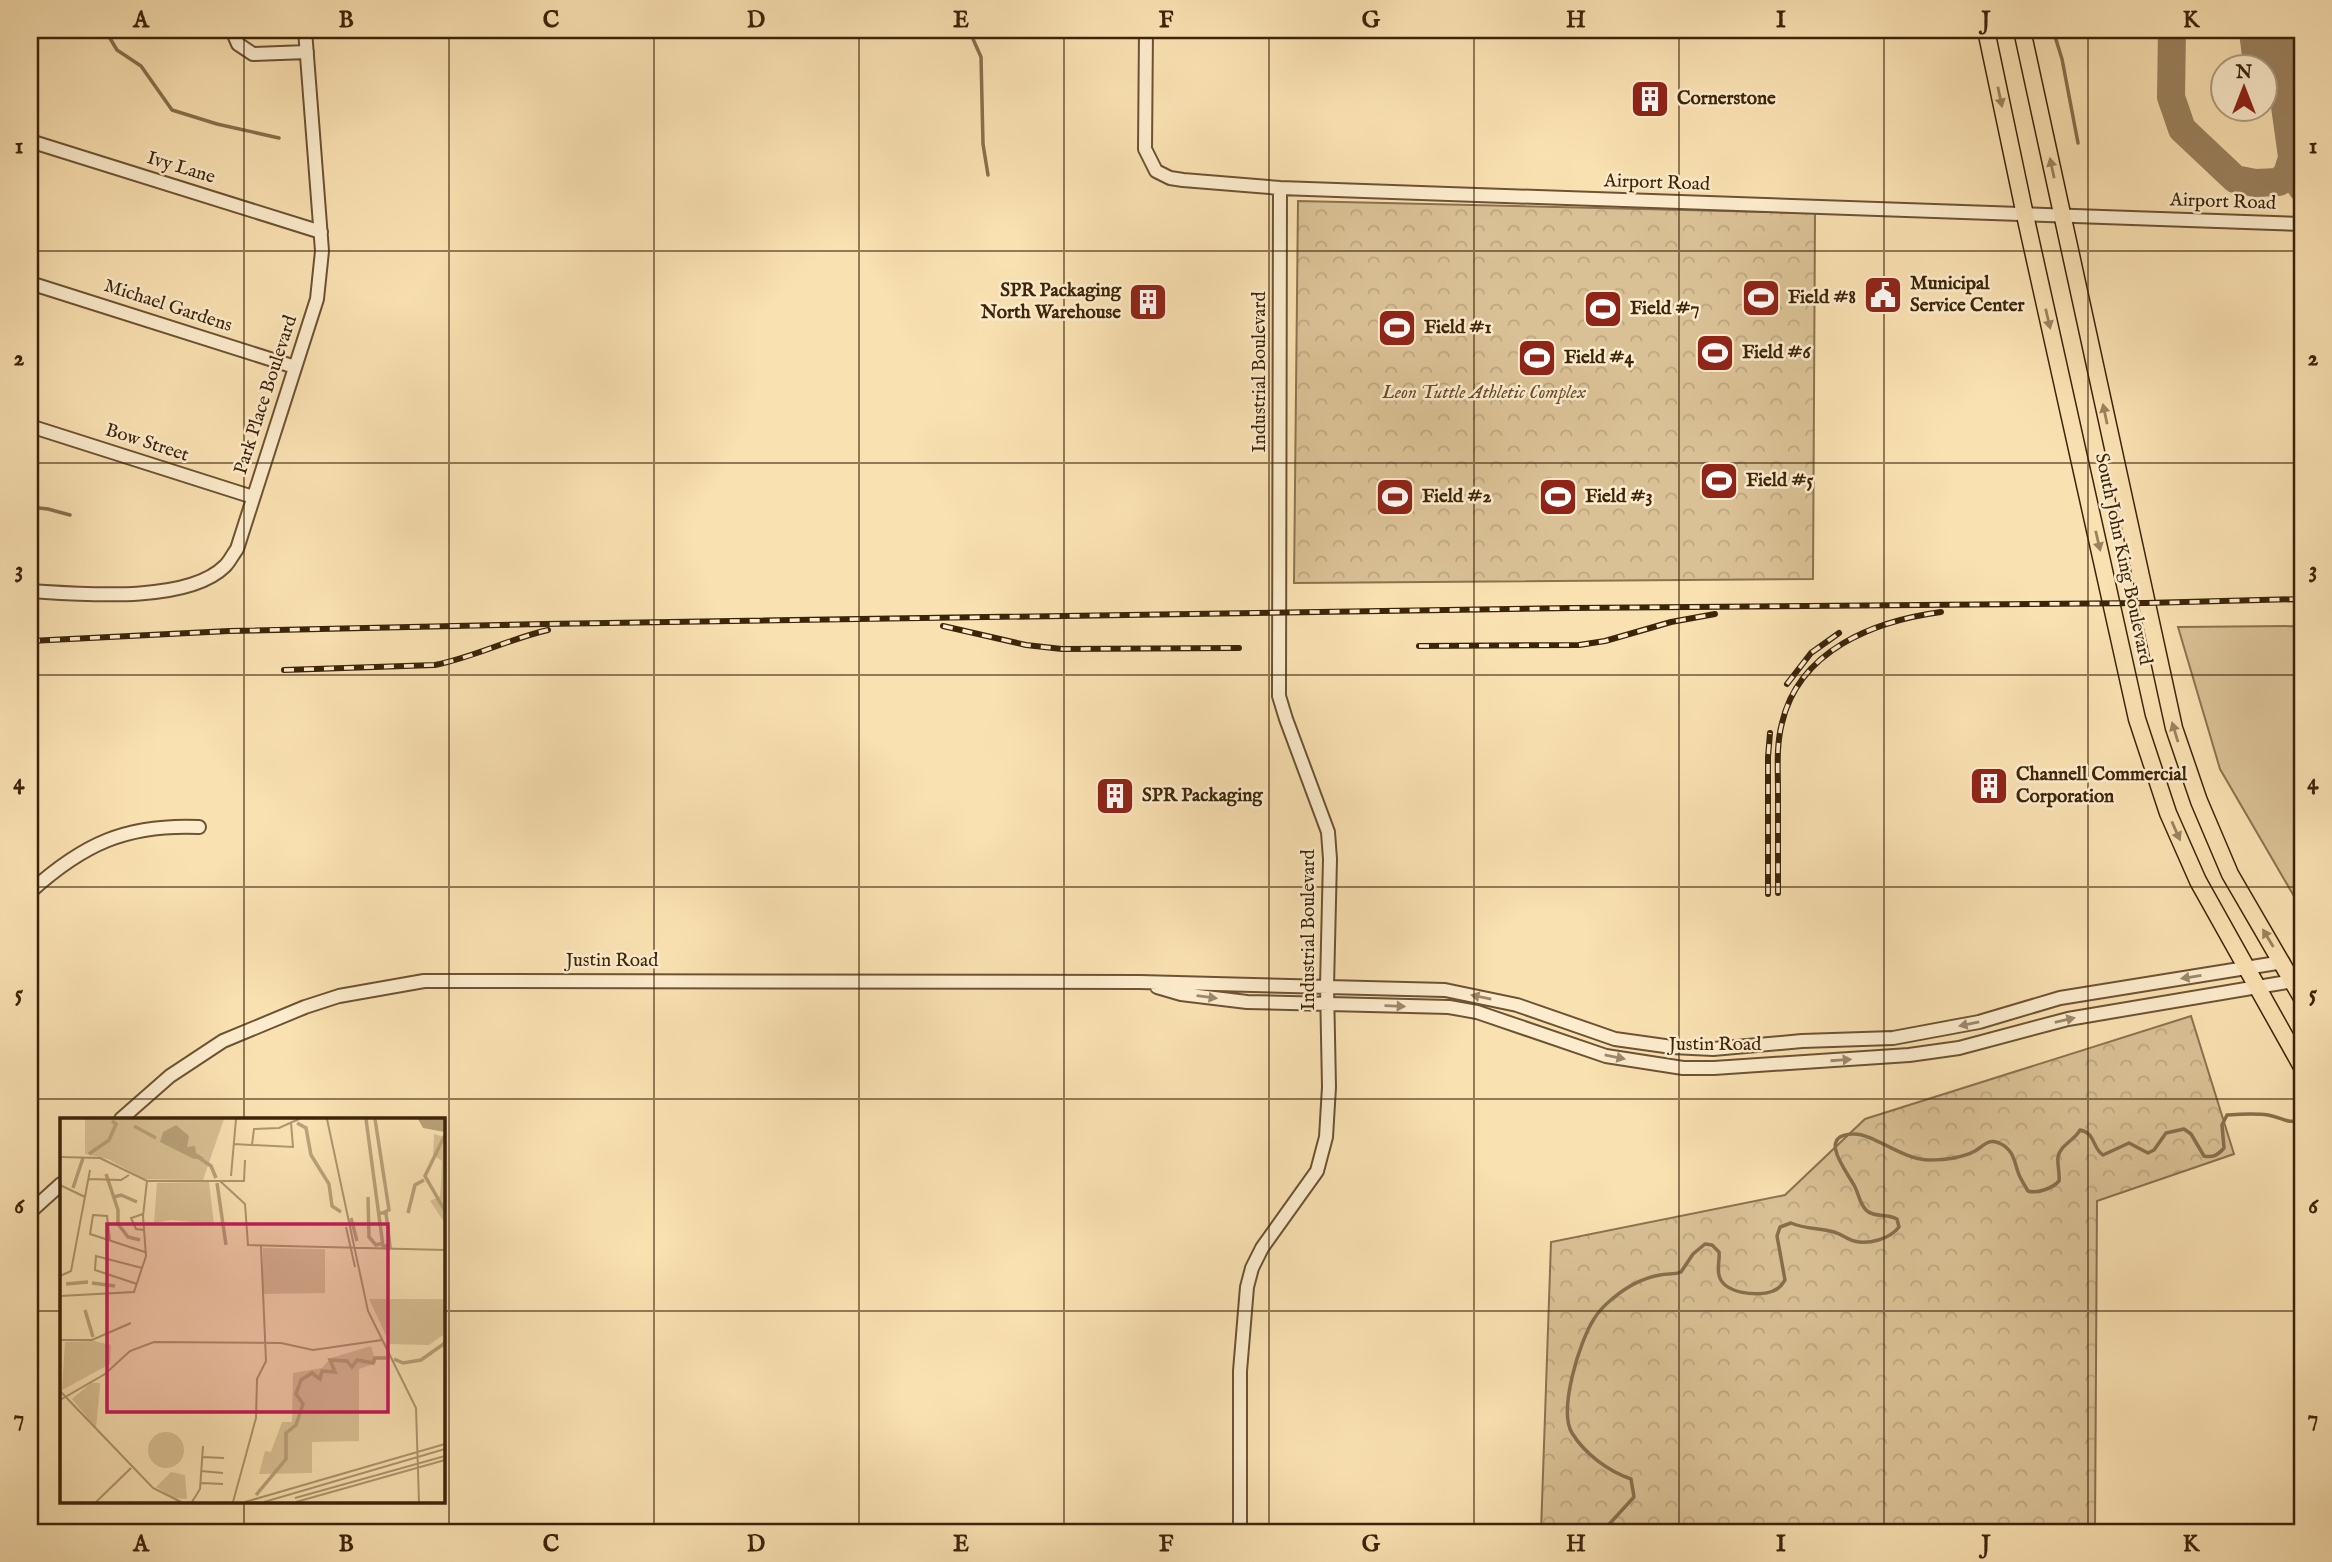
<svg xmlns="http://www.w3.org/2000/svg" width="2332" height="1562" viewBox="0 0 2332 1562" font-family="'IM FELL English',serif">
<defs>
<pattern id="forest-crowns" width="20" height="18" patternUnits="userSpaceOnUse" patternTransform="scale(1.75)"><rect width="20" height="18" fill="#dac195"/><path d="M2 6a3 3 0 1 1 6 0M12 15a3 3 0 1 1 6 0" fill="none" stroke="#bca67f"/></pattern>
</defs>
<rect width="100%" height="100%" fill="#fae1b2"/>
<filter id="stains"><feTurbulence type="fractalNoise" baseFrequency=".00286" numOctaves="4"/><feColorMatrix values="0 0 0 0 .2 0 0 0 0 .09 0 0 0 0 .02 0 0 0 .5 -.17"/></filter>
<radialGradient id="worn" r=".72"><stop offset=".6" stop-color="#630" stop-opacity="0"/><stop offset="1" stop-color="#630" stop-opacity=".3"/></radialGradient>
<!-- grass -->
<path fill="#dac195" stroke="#8b724f" stroke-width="2" d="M2302 626V910L2220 769 2178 627Z"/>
<!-- forest -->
<path fill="url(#forest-crowns)" stroke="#8b724f" stroke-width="2" d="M1298 201 1815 213 1813 579 1294 583Z
M2191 1016 2234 1154 2097 1201 2095 1532H1541L1551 1242 1785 1195 1865 1119Z"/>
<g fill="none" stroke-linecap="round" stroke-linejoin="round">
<!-- stream -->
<path stroke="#876f4c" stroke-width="3.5" d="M105 30 117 50 141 66 172 110 217 124 279 138
M969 30 981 57 983 144 988 175
M2053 30 2062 59 2078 143
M30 507 48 509 70 515
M1602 1532 1634 1497 1631 1479C1608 1471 1585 1454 1572 1433 1558 1410 1580 1340 1594 1319 1598 1312 1606 1304 1612 1299 1625 1288 1643 1278 1660 1275 1667 1273 1674 1275 1681 1272L1693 1254 1705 1244 1712 1245 1719 1252C1720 1259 1717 1268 1719 1275 1723 1294 1759 1297 1773 1291 1779 1289 1782 1285 1785 1280L1777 1236 1780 1227 1791 1223C1805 1229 1819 1228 1834 1232 1841 1234 1847 1239 1854 1241 1868 1245 1890 1239 1899 1227L1897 1219C1887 1213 1876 1218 1867 1211 1860 1205 1859 1195 1855 1187 1849 1174 1815 1135 1853 1134 1873 1133 1901 1159 1928 1160 1944 1160 1962 1158 1975 1151 1980 1148 1984 1144 1989 1142 1992 1141 1996 1142 1999 1143 2013 1149 2014 1160 2018 1172 2020 1179 2025 1185 2028 1191 2037 1194 2053 1188 2059 1181 2060 1173 2057 1164 2058 1157 2060 1145 2075 1140 2080 1130 2096 1133 2092 1148 2103 1155L2129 1143 2148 1153 2154 1150 2166 1133 2184 1129 2191 1134 2204 1156C2213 1158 2218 1155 2224 1148L2222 1125 2227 1115C2241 1114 2254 1113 2268 1115 2284 1118 2286 1124 2302 1120"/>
<!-- taxiway -->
<path stroke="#9b825e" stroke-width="28" d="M2172 30 2171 97 2182 129 2235 179 2255 183 2279 182 2287 174 2292 158
M2279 63 2295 178 2302 188"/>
<!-- runway -->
<path stroke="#9b825e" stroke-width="72" d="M2275 30 2279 63"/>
<!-- minor casing -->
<g stroke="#6c5333" stroke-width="16">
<path id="minor" d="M232 30 238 44 253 54 307 52
M1146 30 1145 149 1156 171 1170 178 1183 180 1280 188 2302 224
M30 141 321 232
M30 283 295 367
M30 426 253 497
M30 591C80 594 187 604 225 566 230 561 233 554 237 549L317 299 322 251 305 30
M30 892C83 844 126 824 199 827
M1157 987 1181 994 1247 1002 1449 1007 1477 1012 1606 1056 1683 1068H1714L1909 1055 1959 1048 2068 1019 2293 981
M121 1119 170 1076 223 1041 305 1007 339 996 424 981 1140 982 1445 990 1517 1005 1615 1039 1672 1047 1713 1049 1802 1041 1893 1038 1979 1022 2060 998 2283 962
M30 1212 61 1184
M1240 1532V1371L1247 1287 1252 1268 1262 1248 1317 1171 1326 1137 1329 1087 1327 986 1330 859 1328 832 1286 719 1279 696 1280 188"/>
</g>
<!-- major casing -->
<g stroke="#3c2409" stroke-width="19">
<path id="major" d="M1986 30 2025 215 2137 719 2168 813 2198 881 2302 1067
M2022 30 2174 728 2199 801 2230 874 2302 998"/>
</g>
<!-- minor -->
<use href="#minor" stroke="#fceccd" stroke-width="12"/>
<!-- major -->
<use href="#major" stroke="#fae1b2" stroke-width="16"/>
<!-- rail casing -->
<g stroke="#3c2409" stroke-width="6">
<path id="rail" d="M943 626 1026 645 1062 649 1239 648
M30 641 229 631 544 624 1572 608 2146 603 2302 599
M1419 646 1579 645 1605 641 1671 622 1715 614
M284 670 435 665C474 657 509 639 548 630
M1787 684 1811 653 1839 633
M1778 893C1778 860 1778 826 1778 792 1778 769 1776 746 1782 723 1799 650 1874 621 1941 612
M1768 894V757L1770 733"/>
</g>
<!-- rail -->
<use href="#rail" stroke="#fceccd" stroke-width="3.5" stroke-dasharray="10" stroke-linecap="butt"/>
</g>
<!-- one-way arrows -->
<defs><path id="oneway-solid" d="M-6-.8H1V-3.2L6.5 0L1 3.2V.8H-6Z" transform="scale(1.75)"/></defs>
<g fill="#9b825e">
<use href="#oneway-solid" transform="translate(2000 97) rotate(78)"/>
<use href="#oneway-solid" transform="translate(2052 168) rotate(-102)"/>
<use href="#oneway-solid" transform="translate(2048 319) rotate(77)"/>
<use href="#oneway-solid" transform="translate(2105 414) rotate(-102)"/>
<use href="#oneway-solid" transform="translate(2098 541) rotate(77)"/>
<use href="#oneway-solid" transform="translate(2175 732) rotate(-107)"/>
<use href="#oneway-solid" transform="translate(2176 831) rotate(66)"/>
<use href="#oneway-solid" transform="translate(2268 938) rotate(-121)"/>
</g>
<g fill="#9c886b">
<use href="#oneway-solid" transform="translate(2191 977) rotate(171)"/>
<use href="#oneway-solid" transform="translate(1207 997) rotate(7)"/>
<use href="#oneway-solid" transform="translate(1481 997) rotate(-168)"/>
<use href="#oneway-solid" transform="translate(1395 1006) rotate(2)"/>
<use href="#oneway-solid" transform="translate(2065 1020) rotate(-13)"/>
<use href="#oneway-solid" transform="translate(1969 1024) rotate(168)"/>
<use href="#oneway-solid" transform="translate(1615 1057) rotate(11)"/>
<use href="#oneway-solid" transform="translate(1841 1060) rotate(-4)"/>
</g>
<!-- grid -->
<path fill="none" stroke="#3c2409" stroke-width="2" stroke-opacity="0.55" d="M244 30V1119M449 30V1532M654 30V1532M859 30V1532M1064 30V1532M1269 30V1532M1474 30V1532M1679 30V1532M1884 30V1532M2088 30V1532M30 251H2302M30 463H2302M30 675H2302M30 887H2302M30 1099H2302M30 1311H61M443 1311H2302M244 1501V1532"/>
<!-- icons -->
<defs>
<g id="building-square" transform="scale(2.0125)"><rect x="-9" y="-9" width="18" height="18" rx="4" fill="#8f2418" stroke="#fceccd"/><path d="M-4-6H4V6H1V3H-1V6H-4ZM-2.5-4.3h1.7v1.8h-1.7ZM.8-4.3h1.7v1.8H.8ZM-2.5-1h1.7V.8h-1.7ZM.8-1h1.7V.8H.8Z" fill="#fff"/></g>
<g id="civic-square" transform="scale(2.0125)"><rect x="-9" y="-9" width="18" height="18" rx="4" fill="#8f2418" stroke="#fceccd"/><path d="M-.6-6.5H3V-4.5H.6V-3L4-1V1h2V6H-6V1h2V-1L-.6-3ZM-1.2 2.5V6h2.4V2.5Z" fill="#fff"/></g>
<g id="stadium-square" transform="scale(2.0125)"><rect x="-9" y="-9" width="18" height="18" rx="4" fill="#8f2418" stroke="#fceccd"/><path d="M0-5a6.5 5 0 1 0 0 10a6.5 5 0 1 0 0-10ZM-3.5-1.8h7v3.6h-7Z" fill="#fff"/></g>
</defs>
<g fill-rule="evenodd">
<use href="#building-square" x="1650" y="99"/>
<use href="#civic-square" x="1883" y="295"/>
<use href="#stadium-square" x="1761" y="298"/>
<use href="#building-square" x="1148" y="302"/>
<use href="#stadium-square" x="1603" y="309"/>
<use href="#stadium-square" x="1397" y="328"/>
<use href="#stadium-square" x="1715" y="353"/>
<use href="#stadium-square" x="1537" y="358"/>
<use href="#stadium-square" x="1719" y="481"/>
<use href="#stadium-square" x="1395" y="497"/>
<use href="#stadium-square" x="1558" y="497"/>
<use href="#building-square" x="1989" y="786"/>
<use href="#building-square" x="1115" y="796"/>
</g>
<g text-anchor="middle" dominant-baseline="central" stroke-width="5" stroke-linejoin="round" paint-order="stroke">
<!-- poi labels -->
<g font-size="19" font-weight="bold" fill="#3c2409" stroke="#fceccd" text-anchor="start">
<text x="1677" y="99">Cornerstone</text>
<text x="1910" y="284">Municipal<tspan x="1910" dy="22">Service Center</tspan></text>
<text x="1121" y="291" text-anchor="end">SPR Packaging<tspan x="1121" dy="22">North Warehouse</tspan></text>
<text x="1788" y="298">Field #8</text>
<text x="1630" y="309">Field #7</text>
<text x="1424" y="328">Field #1</text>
<text x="1742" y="353">Field #6</text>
<text x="1564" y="358">Field #4</text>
<text x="1746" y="481">Field #5</text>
<text x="1422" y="497">Field #2</text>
<text x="1585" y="497">Field #3</text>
<text x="2016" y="775">Channell Commercial<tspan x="2016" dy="22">Corporation</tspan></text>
<text x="1142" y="796">SPR Packaging</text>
</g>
<!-- street labels -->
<g font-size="19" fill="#3c2409" stroke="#fceccd">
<text transform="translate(181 168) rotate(17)">Ivy Lane</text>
<text transform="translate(1657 183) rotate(2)">Airport Road</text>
<text transform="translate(2223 202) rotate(2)">Airport Road</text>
<text transform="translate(168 306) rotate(18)">Michael Gardens</text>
<text transform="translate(1260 372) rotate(-90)">Industrial Boulevard</text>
<text transform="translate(266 395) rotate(-72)">Park Place Boulevard</text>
<text transform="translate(147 443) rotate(18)">Bow Street</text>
<text transform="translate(2123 559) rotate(78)">South John King Boulevard</text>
<text transform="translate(1309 930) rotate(-90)">Industrial Boulevard</text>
<text x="612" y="961">Justin Road</text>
<text x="1715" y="1045">Justin Road</text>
</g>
<!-- park labels -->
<g font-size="19" font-style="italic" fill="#644b2c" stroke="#fceccd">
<text x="1484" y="393">Leon Tuttle Athletic Complex</text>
</g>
</g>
<!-- overview -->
<g transform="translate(60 1118)">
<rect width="385" height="385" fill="#fae1b2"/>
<path d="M149 64 154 106 111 102 94 105 97 65ZM309 181H385L383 217 369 227 330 226ZM34 223 51 227 50 246 2 272 5 224ZM31 265H40V269L36 310 12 281ZM88 332a18 18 0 1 1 36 0a18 18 0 1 1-36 0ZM111 354 125 357 127 381 114 380 96 369Z" fill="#dac195"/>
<path d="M25 1H164L143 62 84 61 48 41 25 36ZM374 16 385 19V105L370 83 380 78 381 65 382 43 373 37ZM203 130 265 131V175L203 176ZM311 228 316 245 299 251V323L252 324V355L199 356 205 333 211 334 222 304H232L233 255 262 250 271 240Z" fill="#dac195"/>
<path d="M358 1H385V14L363 10ZM116 7 129 18 127 29 135 28 136 35 144 40 134 41 100 24 103 14Z" fill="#b9a179"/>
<path fill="none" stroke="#b9a179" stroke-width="3.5" d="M306 1 321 113M315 1 329 92 324 94M237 5 246 10 251 37 269 66 272 88 281 94M74 8 96 20M385 17 365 58 385 93M29 36 49 22 56 6 52 3M138 39 151 48 156 60M46 56 58 92V106L68 119 80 122M157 65 166 127M13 70 23 40M54 79 61 77 77 84M308 79 309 119 316 127 323 125M319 95H326L330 128H323L321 113M348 95 355 67 364 62M291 100 297 123M32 165 55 168M6 166 28 164M25 192 33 219M334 241 343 245 361 242 385 225M196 377 226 341V315L236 307 243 286 236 276 241 262 252 255 260 261 262 253 275 254 270 242 287 243 292 249 297 242 313 245 315 240H326"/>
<path fill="none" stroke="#ae956e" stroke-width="2" d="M267 1 308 193 356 290 359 384M173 26 233 29 231 5M192 27 194 11 219 10 239 1M0 39 40 40 87 63H184L185 42M171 58 176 1M29 61 61 62 69 57M160 63 185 86 188 127 385 132M0 67 25 79M83 96 71 100 76 111 84 112M286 109 295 149M50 122 47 98 33 97 30 116 85 134M0 158 11 153 30 52M77 166 35 152 36 138 82 150M0 178 74 174 86 138 83 98 87 63M0 222H32L71 205M0 273 93 370 121 384M0 282 45 256 70 233 94 224 221 225 253 232 322 222M142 339 164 340M141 353 163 355M141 365 163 366M235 380 385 338M36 384 71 350M132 384 140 371 143 328M173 384 196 300 197 261 206 243 201 128M185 384 385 326M204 384 385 331M236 384 385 342"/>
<path fill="#c2185b" fill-opacity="0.15" stroke="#c2185b" stroke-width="3.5" d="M47 106H328V294H47Z"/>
<rect width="385" height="385" fill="none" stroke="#3c2409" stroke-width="3.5"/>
</g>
<!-- margin -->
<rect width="2332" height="1562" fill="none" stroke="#fae1b2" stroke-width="77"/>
<!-- north arrow -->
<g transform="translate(2244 88)"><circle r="33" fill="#fceccd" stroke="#af9c7f" stroke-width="2"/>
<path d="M0-5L12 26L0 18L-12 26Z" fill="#8f2418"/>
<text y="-10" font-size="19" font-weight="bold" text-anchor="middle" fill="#3c2409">N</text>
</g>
<rect x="38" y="38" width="2256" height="1486" fill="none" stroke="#3c2409" stroke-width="2.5"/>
<g font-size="23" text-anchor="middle" font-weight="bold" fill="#3c2409">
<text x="141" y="27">A</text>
<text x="346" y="27">B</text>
<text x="551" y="27">C</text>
<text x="756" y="27">D</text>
<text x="961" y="27">E</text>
<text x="1166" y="27">F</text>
<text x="1371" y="27">G</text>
<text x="1576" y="27">H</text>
<text x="1781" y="27">I</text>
<text x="1986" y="27">J</text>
<text x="2191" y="27">K</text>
<text x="19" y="153">1</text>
<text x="2313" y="153">1</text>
<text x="19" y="365">2</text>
<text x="2313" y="365">2</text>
<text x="19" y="577">3</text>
<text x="2313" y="577">3</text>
<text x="19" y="789">4</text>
<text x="2313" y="789">4</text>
<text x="19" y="1001">5</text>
<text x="2313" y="1001">5</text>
<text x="19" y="1213">6</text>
<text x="2313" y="1213">6</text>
<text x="19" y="1425">7</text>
<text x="2313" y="1425">7</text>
<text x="141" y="1551">A</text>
<text x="346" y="1551">B</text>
<text x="551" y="1551">C</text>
<text x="756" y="1551">D</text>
<text x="961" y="1551">E</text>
<text x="1166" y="1551">F</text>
<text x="1371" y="1551">G</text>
<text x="1576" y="1551">H</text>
<text x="1781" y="1551">I</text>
<text x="1986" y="1551">J</text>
<text x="2191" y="1551">K</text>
</g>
<rect width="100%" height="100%" filter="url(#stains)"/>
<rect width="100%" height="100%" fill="url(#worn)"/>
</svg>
